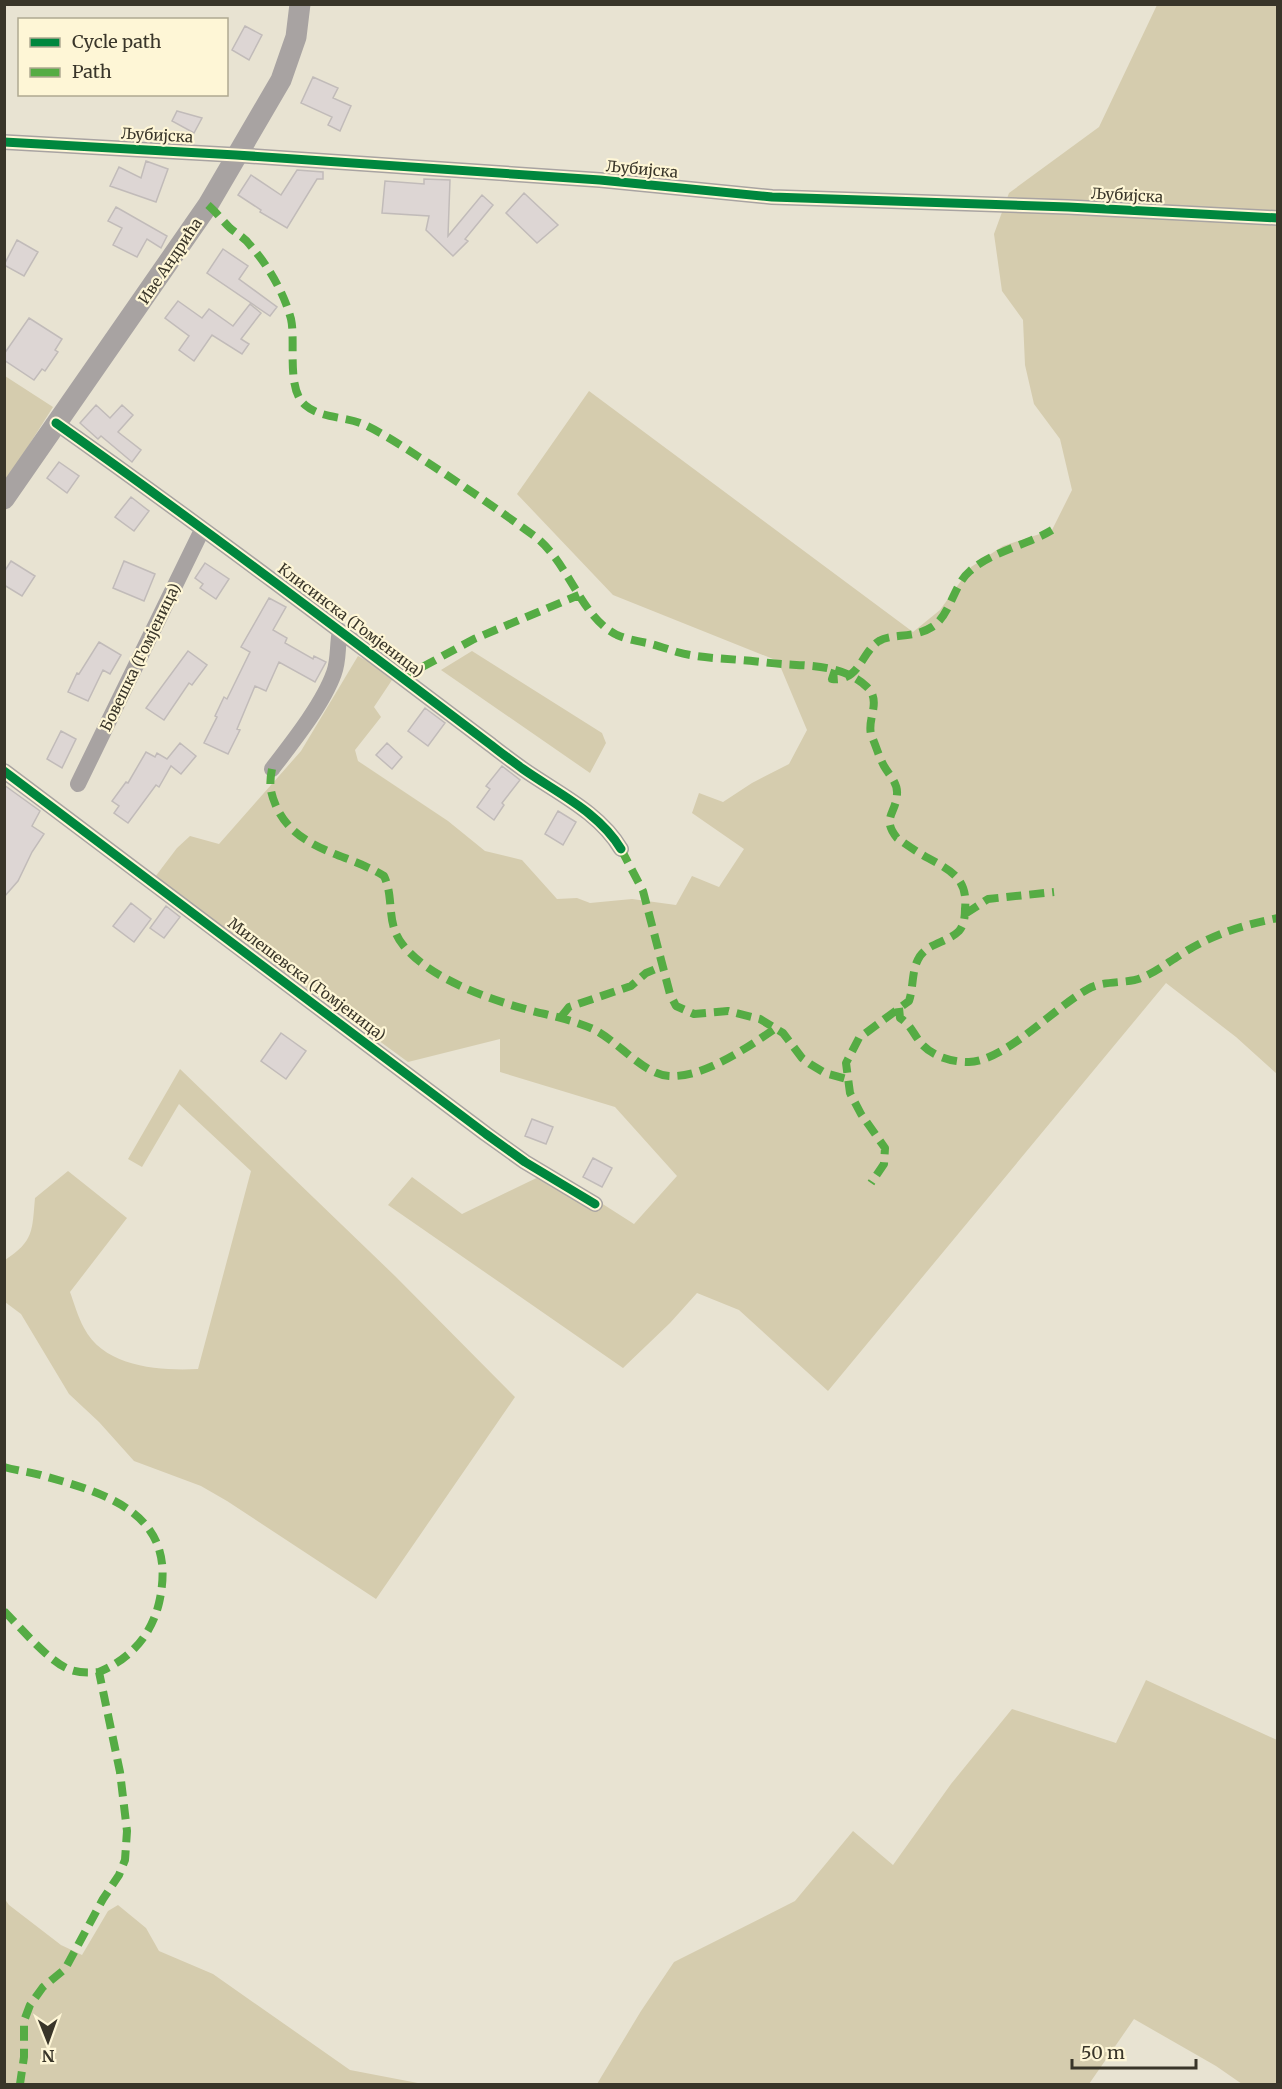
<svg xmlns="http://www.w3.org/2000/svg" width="1282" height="2089" viewBox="0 0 1282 2089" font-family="Merriweather,serif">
<rect width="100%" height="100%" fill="#e8e3d2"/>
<!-- green -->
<path fill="#d5ccae" d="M1157 5H1277V1074L1236 1037 1166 983 828 1391 739 1310 697 1293 670 1323 623 1368 388 1205 412 1177 462 1214 551 1171 634 1224 677 1176 615 1107 500 1072V1039L408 1062 155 877 177 848 190 836 219 844 301 751 358 656 369 662 392 680 374 707 381 717 355 750 358 761 448 821 485 851 522 860 557 899 577 898 590 903 632 899 676 905 692 876 719 887 744 849 692 813 699 793 723 802 752 783 789 764 807 730 778 661 613 595 517 494 589 391 913 632 940 610 971 567 1003 546 1052 530 1072 490 1060 439 1034 404 1025 365 1023 320 1002 291 994 234 1009 193 1099 127Z
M5 376 53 407 5 483Z
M472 651 602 733 606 743 590 773 441 670Z
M180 1069 395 1276 515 1397 376 1599 227 1501 201 1486 134 1461 99 1422 69 1394 21 1314 5 1302V1260C34 1241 32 1231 35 1198L68 1171 127 1218 70 1292C74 1303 78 1317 84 1328 104 1367 159 1371 198 1369L251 1171 179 1104 142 1167 128 1159Z
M1146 1680 1277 1740V2084H1242L1216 2066 1134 2019 1089 2084H597L641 2011 674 1962 795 1901 853 1831 893 1865 951 1784 1012 1709 1116 1743Z
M4 1898 9 1905 61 1945 82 1955 108 1911 118 1905 146 1928 159 1951 213 1974 350 2070 423 2084H5Z"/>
<!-- building -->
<path fill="#ddd6d4" stroke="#c1bbb9" stroke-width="1.5" d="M245 26 262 35 249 60 232 50Z
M313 77 338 88 333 98 351 106 340 131 328 125 332 117 301 103Z
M177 111 202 118 194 133 172 121Z
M146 161 168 169 156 202 110 186 119 167 141 178Z
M297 170 323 172V179H317L287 228 260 212 261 210 238 195 251 175 281 195Z
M424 179 450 180 448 236 482 195 493 205 465 239 468 241 453 256 426 230 429 216 382 213 385 181 424 184Z
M524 193 558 225 537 243 506 213Z
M116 207 167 236 161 248 147 239 137 257 113 245 122 228 108 221Z
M17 240 38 252 24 276 4 265Z
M223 249 248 266 239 279 277 307 270 316 207 273Z
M178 301 202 318 209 309 233 326 250 304 261 313 241 339 249 344 242 354 212 335 194 361 179 350 189 336 165 318Z
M29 318 62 339 55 350 58 352 45 371 42 369 34 380 4 360V354Z
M96 405 110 418 122 405 133 415 118 432 141 450 132 462 101 436 98 439 80 423Z
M59 462 79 476 67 493 47 478Z
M131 497 149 511 134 531 115 517Z
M11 561 35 576 22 596 4 585V572Z
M124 561 155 574 144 601 113 588Z
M205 563 229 579 216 599 200 588 203 584 195 578Z
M269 598 286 607 273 630 287 638 285 643 313 659 314 656 326 662 315 682 279 662 266 691 255 686 237 729 240 730 228 754 204 743 217 717 215 716 224 697 227 699 250 652 241 647Z
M99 642 121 655 110 674 103 670 88 701 68 692 77 673 79 674Z
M188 651 207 665 192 685 189 683 164 720 146 708Z
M425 708 445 723 428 746 408 731Z
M61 731 76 739 62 768 47 759Z
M180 743 196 756 181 774 171 766 159 787 156 785 128 823 114 813 119 806 112 801 126 782 128 783 146 752 155 757 157 753 167 759Z
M387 743 402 757 392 769 376 755Z
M502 766 520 780 502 803 504 805 494 820 477 807 490 789 486 786Z
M4 785 40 811 32 826 44 834 32 852 18 881 4 897Z
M558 811 576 822 563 845 545 834Z
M131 903 151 919 134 942 113 926Z
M166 906 180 917 164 938 150 928Z
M281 1033 306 1051 286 1079 261 1061Z
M532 1119 553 1127 546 1144 525 1136Z
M593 1158 612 1168 602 1187 583 1177Z"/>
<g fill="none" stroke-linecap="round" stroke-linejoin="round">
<!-- minor -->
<path stroke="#a8a3a2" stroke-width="16" d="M4 142 236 155 600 180 772 197 1068 207 1278 218
M56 423C203 527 347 636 491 745 501 753 512 761 523 769 557 793 599 812 621 849
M272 769C292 743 323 704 334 673 339 660 337 645 340 631
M4 771 486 1134 525 1162 595 1204
M78 784 202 530"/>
<!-- tertiary -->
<path stroke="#a8a3a2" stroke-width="21" d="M4 499 208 205 281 80 296 37 300 4"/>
<!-- quiet -->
<path stroke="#55ac44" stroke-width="8" stroke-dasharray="15 8" stroke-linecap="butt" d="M208 205C216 212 223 221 230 228 237 234 245 238 250 245 268 265 284 293 291 319 296 342 286 389 305 405 321 419 347 416 365 425 384 434 402 446 419 457 458 482 496 508 533 535 569 561 580 617 617 635 626 639 637 641 647 643 657 645 667 649 677 652 698 658 719 658 740 660 754 661 768 663 782 664 811 666 844 665 867 687 883 702 865 720 872 737 876 746 879 757 884 766 889 775 898 783 897 794 896 814 881 818 897 838 907 845 917 852 928 858 952 871 968 879 965 909 965 917 964 925 959 931 948 942 929 943 920 956 911 970 914 986 909 1001L859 1038 846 1063 850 1093 861 1114 885 1148 884 1164 871 1183
M835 670 832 679C859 682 861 653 879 641 892 633 913 639 932 627 951 615 953 585 970 571 991 552 1027 545 1052 530
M402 678 474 639 579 595
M272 769C269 784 270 792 276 806 296 851 347 853 384 876 395 899 385 923 403 945 431 981 501 1004 545 1014 561 1018 577 1022 593 1029 618 1041 644 1075 669 1076 704 1078 748 1047 776 1028
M621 849 643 891 670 994 676 1006 694 1014 728 1011 760 1019 783 1033 802 1058 810 1064 825 1073 847 1079
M965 914 988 899 1054 892
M899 1008 900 1018C910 1024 913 1033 920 1042 931 1056 951 1062 969 1062 1005 1061 1055 1007 1088 989 1103 980 1127 984 1141 978 1156 972 1167 963 1180 955 1211 935 1242 925 1278 918
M561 1017 569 1007 631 986 646 973 663 966
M4 1467C18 1471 31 1472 44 1476 112 1495 179 1516 159 1603 151 1636 130 1659 99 1672
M4 1611C21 1628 50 1663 71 1670 80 1673 90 1673 99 1672L120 1772 127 1831 125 1860 119 1875 103 1899 65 1969 43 1987 30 2005 24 2021V2057L20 2084"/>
<!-- cycleway casing -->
<g stroke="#fef6d6" stroke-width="13">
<path id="cycleway" d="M4 142 236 155 600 180 772 197 1068 207 1278 218
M56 423C203 527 347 636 491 745 501 753 512 761 523 769 557 793 599 812 621 849
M4 771 486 1134 525 1162 595 1204"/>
</g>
<!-- cycleway -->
<use href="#cycleway" stroke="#00873e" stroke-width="9"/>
</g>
<g text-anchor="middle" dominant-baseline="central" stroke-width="4.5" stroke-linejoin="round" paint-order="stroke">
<!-- street labels -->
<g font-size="15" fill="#393529" stroke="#fef6d6">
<text transform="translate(157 135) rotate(3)">Љубијска</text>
<text transform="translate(642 169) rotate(5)">Љубијска</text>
<text transform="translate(1127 195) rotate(3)">Љубијска</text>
<text transform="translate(170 261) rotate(-56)">Иве Андрића</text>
<text transform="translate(351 620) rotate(37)">Клисинска (Гомјеница)</text>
<text transform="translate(140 657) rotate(-64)">Бовешка (Гомјеница)</text>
<text transform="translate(307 979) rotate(37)">Милешевска (Гомјеница)</text>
</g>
</g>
<!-- border -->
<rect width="1282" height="2089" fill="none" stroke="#393529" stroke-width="12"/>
<!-- legend -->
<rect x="18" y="18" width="210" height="78" fill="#fef6d6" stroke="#afa991" stroke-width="1.5"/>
<rect x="30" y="38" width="30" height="9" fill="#00873e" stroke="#afa991" stroke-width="1.5"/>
<text x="72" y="48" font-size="18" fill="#393529">Cycle path</text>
<rect x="30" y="68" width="30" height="9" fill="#55ac44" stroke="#afa991" stroke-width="1.5"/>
<text x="72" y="78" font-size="18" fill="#393529">Path</text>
<!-- north arrow -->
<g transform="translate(48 2041) rotate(179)" stroke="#fef6d6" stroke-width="4.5" paint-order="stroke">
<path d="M0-4.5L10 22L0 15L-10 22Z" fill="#393529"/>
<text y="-9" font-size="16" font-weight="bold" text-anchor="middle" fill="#393529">N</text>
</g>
<!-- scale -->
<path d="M1072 2059v9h124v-9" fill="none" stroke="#393529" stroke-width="3"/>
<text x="1081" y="2059" font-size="18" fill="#393529" stroke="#fef6d6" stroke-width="4.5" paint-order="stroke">50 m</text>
</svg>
